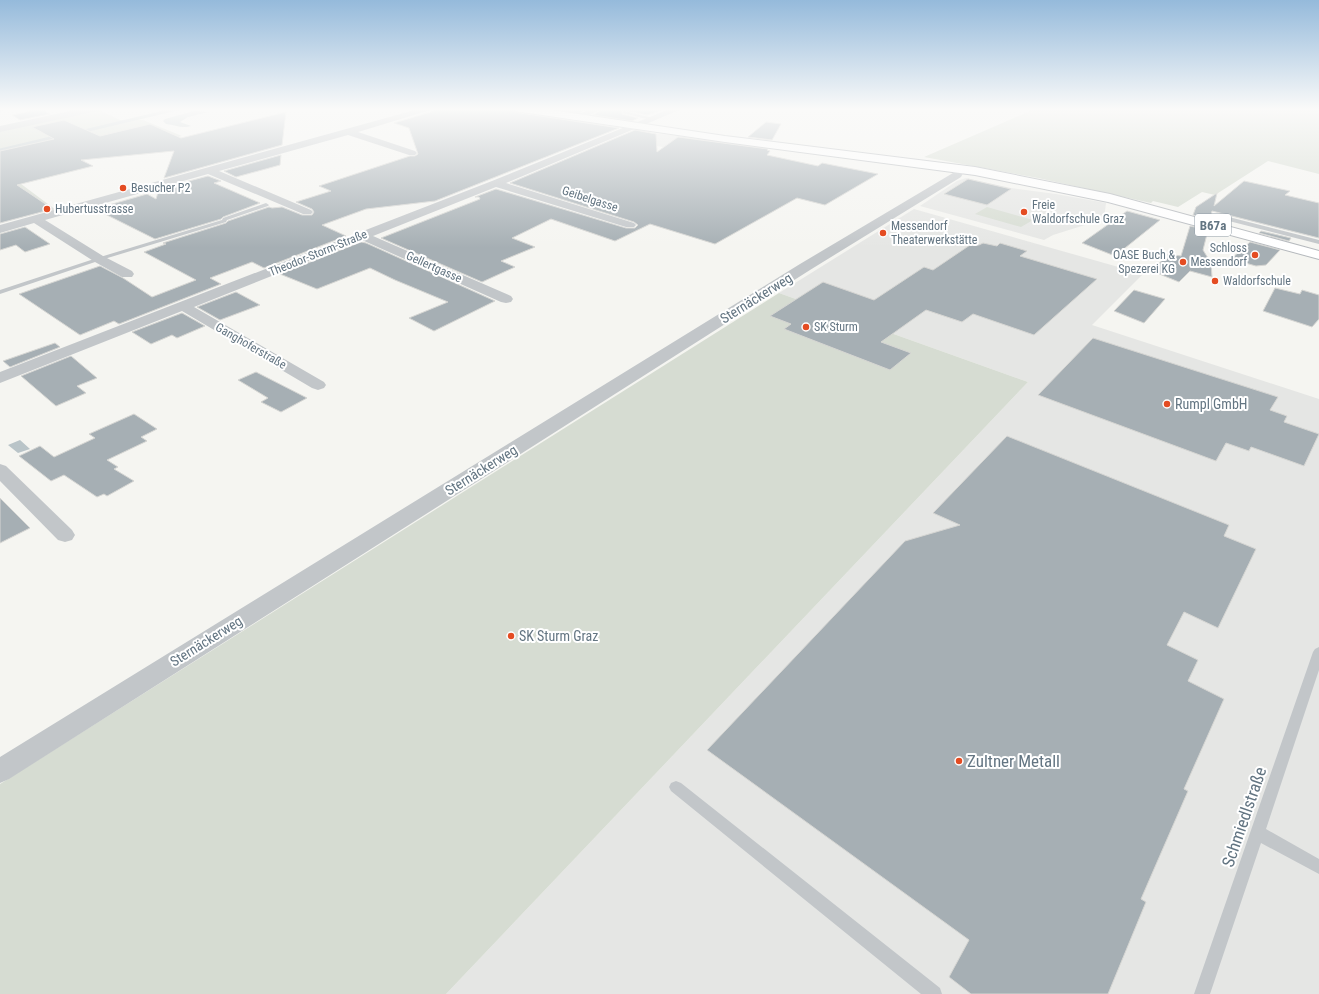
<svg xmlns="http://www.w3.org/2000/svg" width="1319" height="994" viewBox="0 0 1319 994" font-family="'Roboto Condensed',sans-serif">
<rect width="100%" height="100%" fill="#f5f5f1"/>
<!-- built -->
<path fill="#e5e6e4" d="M644 133 663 134 725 142 706 149 680 150 645 144Z
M966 178 1011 188 1056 194 1106 203 1104 219 1053 235 1044 240 920 206 957 181Z
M914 209 1143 274 1092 325 1319 399V994H446L1028 382 779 293Z"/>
<!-- green -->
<path fill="#d6dcd2" d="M1037 108H1319V174L1268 161 1215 195 1202 192 1178 207 1153 201 1151 203 1038 178 924 157Z
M97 109 120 120H143L182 136 13 178 56 210 47 212 46 211 53 209 37 198 33 199 0 184V130Z
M987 207 1033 220 1021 227 975 214Z
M779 293 1028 382 446 994H0V784Z"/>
<!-- water -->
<path fill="#b9c4c8" d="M194 111 208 112 188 117 180 122 191 126C183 129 175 125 166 124L163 121 165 119Z
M20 440 30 449 18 453 8 445Z"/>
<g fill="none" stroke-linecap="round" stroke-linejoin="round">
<!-- stream -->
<path stroke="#b9c4c8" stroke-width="3" d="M80 132 181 108
M0 150 59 136"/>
</g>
<!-- building -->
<path fill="#a6afb4" stroke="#d6d6d3" d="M444 108H509L515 112 619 128 435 201 366 209 322 225 346 236 264 268 252 262 210 278 221 284 119 324 114 321 80 335 19 294 100 266 123 278 152 297 196 280 144 252 166 244 163 243 226 223 228 221 269 207 272 208 282 207 302 215H312L314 212 312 209 296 202 331 191 319 186 410 156H415L418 154 409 128 394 123Z
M550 108H588L579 113Z
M606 108H660L661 110 647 115 624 110 621 112 622 114 638 118 632 121 593 115Z
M41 109 50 114 20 120 12 115Z
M286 112 282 145 164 178 174 151 81 160 93 166 17 185 53 209 0 223V151L54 139 32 127 64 120 100 136 150 124 181 138Z
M766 122 781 124 772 140 748 137Z
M635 130 656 134 657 152 678 137 768 149 767 150 770 151 767 155 818 166 822 163 878 174 825 205 797 198 715 244 650 224 615 241 551 219 512 238 535 247 501 261 515 267 482 282 381 238 480 199 479 197H475L496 189 626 228H635L638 225 634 222 510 183Z
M281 155 280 165 262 170 236 177 224 171Z
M208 176 221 181 214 183 260 203 223 217 221 219 155 239 95 209 147 194 156 199 159 189Z
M968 179 1011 189 987 205 944 194Z
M1244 181 1290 191 1285 195 1319 203V238L1212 211 1210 220 1193 215 1196 207 1217 193 1214 206Z
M1127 211 1160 220 1115 256 1082 243Z
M1190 226 1208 230 1203 250 1211 263 1212 277 1190 271 1179 282 1152 271 1168 254 1181 256Z
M25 227 50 244 25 252 16 245 0 250V234Z
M1261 231 1291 238 1289 241 1259 233Z
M361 242 366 243 495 301 434 331 409 318 448 302 395 280 370 268 317 289 280 274Z
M1250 242 1280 250 1266 265 1256 266 1231 259Z
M983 243 997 246 1000 243 1027 251 1020 256 1097 279 1034 335 973 314 962 322 926 310 881 342 911 353 890 370 784 329 791 324 770 316 823 282 874 300 924 267 933 270 970 245H979Z
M1275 288 1300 294 1302 290 1319 295V319L1312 327 1263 311Z
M1134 290 1165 299 1144 323 1114 311Z
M236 292 260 305 220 320 197 307Z
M182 313 205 326 177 338 172 335 151 344 132 332Z
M1093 338 1278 397 1270 410 1287 416 1284 422 1319 434 1304 466 1251 447 1249 451 1226 443 1216 461 1038 395Z
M55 343 60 347 10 367 3 361Z
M71 356 97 378 77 386 86 393 56 406 21 376Z
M256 372 307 398 281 412 261 402 268 398 238 380Z
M134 414 157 429 141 437 147 441 107 460 118 467 114 469 134 481 107 496 104 494 97 497 64 475 51 481 19 456 40 446 54 457 95 438 89 434Z
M1007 436 1229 525 1224 536 1256 549 1218 628 1184 612 1167 645 1198 660 1188 681 1224 699 1184 789 1188 791 1141 899 1146 902 1108 994H971L949 977 969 940 707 750 905 541 960 525 933 513Z
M0 498 30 528 0 543Z"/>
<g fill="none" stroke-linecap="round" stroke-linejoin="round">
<!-- primary casing -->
<g stroke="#b5b9bd" stroke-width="2">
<path id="primary" d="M510 108H538L725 136 975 167 1110 194 1319 251V259L1108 202 975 175 725 142 515 111Z"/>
</g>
<!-- lane -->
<path fill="#c2c6c9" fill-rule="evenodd" d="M624 111 653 118V119L651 120 622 113Z
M266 203 269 205 268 206 227 220 226 222 101 260 0 294V290L97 258 222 220 223 218Z
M1225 216 1319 240V244L1225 220 1207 226 1204 224Z
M1319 647V670L1266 829 1319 859V874L1261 843 1210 994H1194L1313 652 1315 649Z
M676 781 681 783 940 988 942 994H921L671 791 669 787 671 783Z"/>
<!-- street -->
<path fill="#c2c6c9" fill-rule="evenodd" d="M0 108H7L0 112Z
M84 108H102L98 111 0 132V126Z
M422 108H437L358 132 415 151 417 153 415 155H409L348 135 219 171 311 210 313 212 311 214H303L208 174 45 220 103 256 132 271 134 274 132 277H122L95 262 34 223 0 233V225Z
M592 108H605L578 120H572L571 118Z
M672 108H684L506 183 634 223 636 225 634 227H626L496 187 373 236 511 296 513 299 511 302 506 303 501 302 362 240 194 307 324 382 326 385 324 388 318 390 312 388 182 311 0 383V372L492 181Z
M961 165 966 168 961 177 810 270 9 779 0 783V757L800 264 953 173 957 166Z
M0 464 6 466 72 530 75 535 72 540 65 542 58 540 0 481Z"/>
<!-- primary -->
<use href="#primary" fill="#fff" fill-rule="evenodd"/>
</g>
<!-- sky -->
<linearGradient id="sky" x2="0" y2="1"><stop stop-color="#95badb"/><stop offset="0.44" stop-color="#fafaf9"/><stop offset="1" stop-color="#fafaf9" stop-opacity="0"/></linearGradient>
<rect width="1319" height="248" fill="url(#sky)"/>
<!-- markers -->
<g fill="#e44c22" stroke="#fff" stroke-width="1.5">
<circle cx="123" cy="188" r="4"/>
<circle cx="47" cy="209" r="4"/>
<circle cx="1024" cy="212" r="4"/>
<circle cx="883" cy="233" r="4"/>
<circle cx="1255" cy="255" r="4"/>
<circle cx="1183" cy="262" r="4"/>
<circle cx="1215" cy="281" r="4"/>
<circle cx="806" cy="327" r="4"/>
<circle cx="1167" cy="404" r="4"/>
<circle cx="511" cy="636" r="4"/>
<circle cx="959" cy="761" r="4"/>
</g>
<g text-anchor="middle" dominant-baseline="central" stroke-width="4" stroke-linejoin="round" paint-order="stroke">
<!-- far-poi labels -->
<g font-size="12" fill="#637582" stroke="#fff" text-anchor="start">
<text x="131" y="188">Besucher P2</text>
<text x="1032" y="205">Freie<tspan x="1032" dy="14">Waldorfschule Graz</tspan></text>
<text x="55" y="209">Hubertusstrasse</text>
<text x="891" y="226">Messendorf<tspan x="891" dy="14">Theaterwerkstätte</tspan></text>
<text x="1247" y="248" text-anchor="end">Schloss<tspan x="1247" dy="14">Messendorf</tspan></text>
<text x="1175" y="255" text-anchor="end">OASE Buch &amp;<tspan x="1175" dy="14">Spezerei KG</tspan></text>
<text x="1223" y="281">Waldorfschule</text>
<text x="814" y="327">SK Sturm</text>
</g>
<!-- far-street labels -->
<g font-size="12" fill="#637582" stroke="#fff">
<text transform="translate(590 199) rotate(18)">Geibelgasse</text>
<text transform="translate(318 253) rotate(-22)">Theodor-Storm-Straße</text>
<text transform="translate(434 267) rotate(24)">Gellertgasse</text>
<text transform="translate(251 346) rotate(30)">Ganghoferstraße</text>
</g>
<!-- shield labels -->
<rect fill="#fff" stroke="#929ea8" stroke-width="1" x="1195" y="214" width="36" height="22" rx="3"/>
<g font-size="13" font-weight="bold" fill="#637582">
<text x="1213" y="225">B67a</text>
</g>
<!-- street labels -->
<g font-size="14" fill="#637582" stroke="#fff">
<text transform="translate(756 298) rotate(-32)">Sternäckerweg</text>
<text transform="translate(481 470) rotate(-32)">Sternäckerweg</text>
<text transform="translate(206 641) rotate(-32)">Sternäckerweg</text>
</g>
<!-- poi labels -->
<g font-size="14" fill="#637582" stroke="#fff" text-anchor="start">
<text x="1175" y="404">Rumpl GmbH</text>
<text x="519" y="636">SK Sturm Graz</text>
</g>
<!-- near-poi labels -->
<g font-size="17" fill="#637582" stroke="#fff" text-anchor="start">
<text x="967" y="761">Zultner Metall</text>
</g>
<!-- near-street labels -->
<g font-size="17" fill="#637582" stroke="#fff">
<text transform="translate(1244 817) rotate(-71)">Schmiedlstraße</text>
</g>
</g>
</svg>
